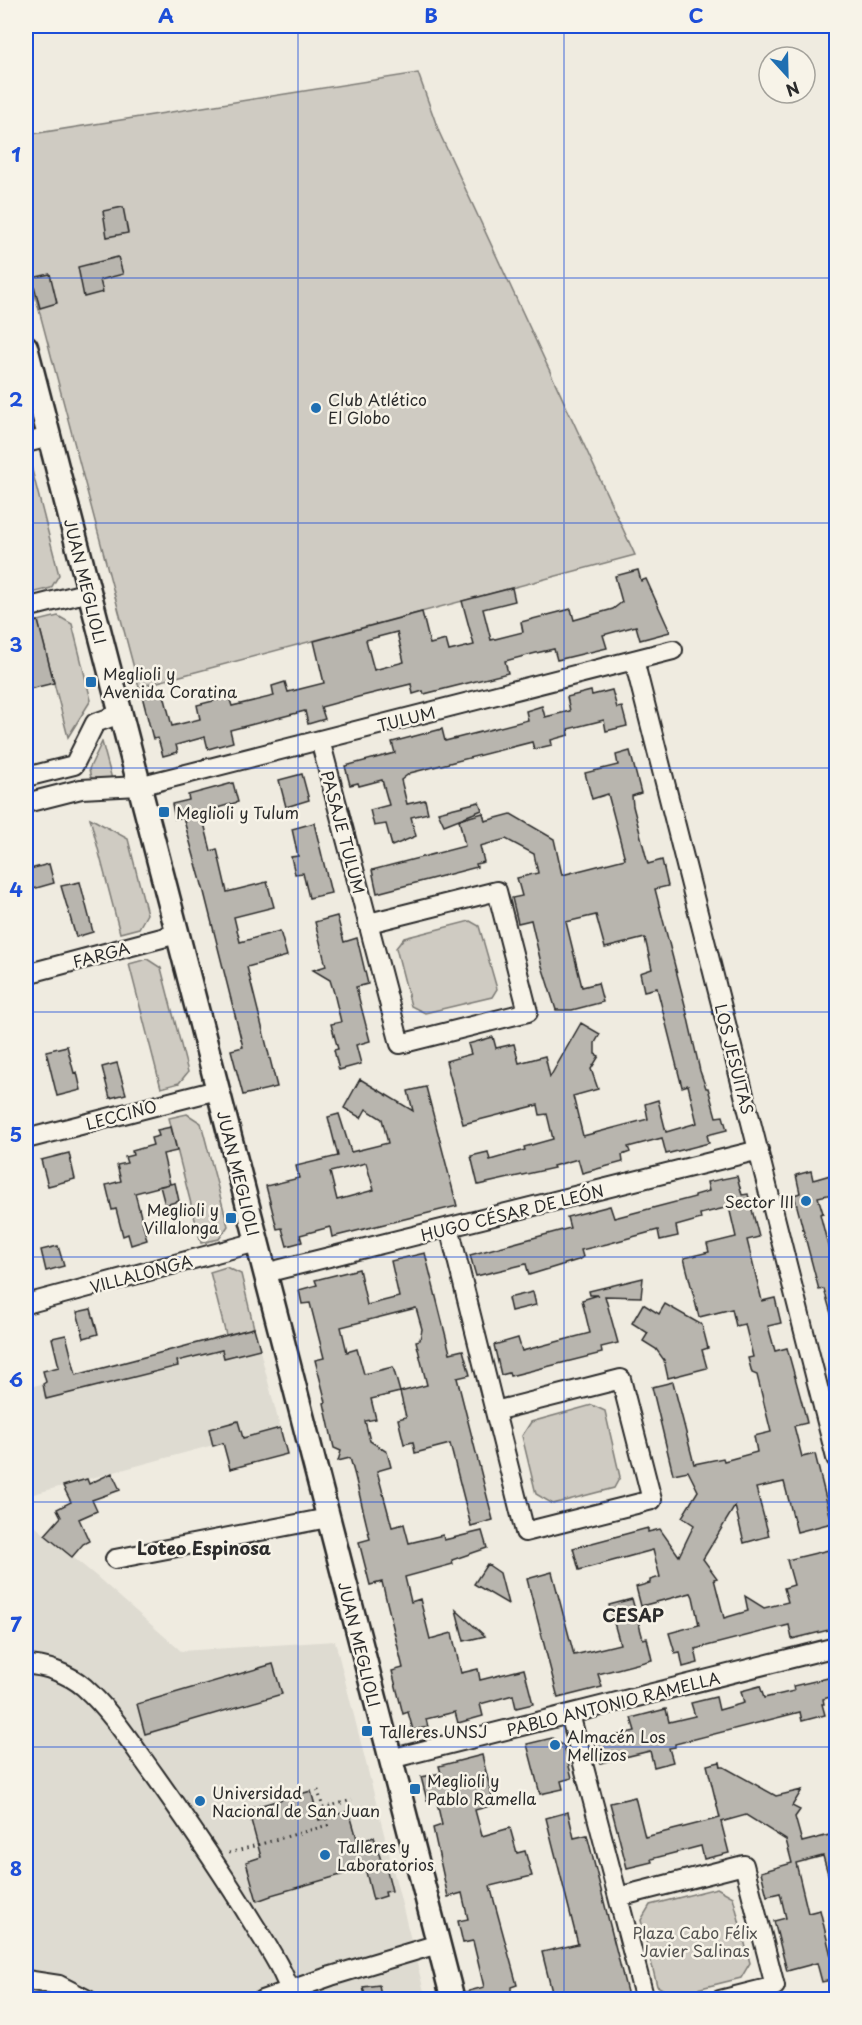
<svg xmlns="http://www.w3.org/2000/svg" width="862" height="2025" viewBox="0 0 862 2025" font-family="'Playpen Sans',sans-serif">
<rect width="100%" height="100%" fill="#efebe0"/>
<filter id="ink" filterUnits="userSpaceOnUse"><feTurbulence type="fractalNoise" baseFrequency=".0167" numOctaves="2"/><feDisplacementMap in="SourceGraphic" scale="12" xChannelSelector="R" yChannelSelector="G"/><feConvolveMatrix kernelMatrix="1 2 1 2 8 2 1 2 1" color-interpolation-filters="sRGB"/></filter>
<g filter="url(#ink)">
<!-- built -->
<path fill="#dedbd1" d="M254 1328 280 1427 26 1496V1388Z
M26 1519 96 1576 181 1651 335 1641 426 1999H26Z"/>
<!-- green -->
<path fill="#cfcbc2" stroke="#7d7b76" stroke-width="1.5" d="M418 73 439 132 635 555 139 687 26 261V135Z
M26 464 31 466 59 575 51 588 31 593 26 571Z
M58 616 72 624 91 700 68 737 38 621Z
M102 742 113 783 91 778 89 769Z
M90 818 128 839 147 914 139 928 120 933Z
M470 921 479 926 497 989 492 997 425 1013 411 1006 396 948 404 938Z
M147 959 161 968 188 1072 179 1083 161 1088 129 964Z
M187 1114 201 1123 228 1226 219 1239 201 1243 169 1118Z
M226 1267 241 1274 254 1328 226 1335 210 1272Z
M592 1405 605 1411 620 1477 614 1488 553 1504 536 1494 522 1436 531 1422Z
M717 1888 733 1897 750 1963 741 1978 673 1995 657 1986 641 1920 650 1905Z"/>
<!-- building -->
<path fill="#b8b5ae" stroke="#2b2b2b" stroke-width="1.5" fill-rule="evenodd" d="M123 207 128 233 107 237 103 211Z
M118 257 123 274 100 280 103 292 84 297 78 267Z
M50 274 57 303 40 308 32 278Z
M638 570 641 581 646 579 670 632 640 640 636 626 603 635 607 648 557 660 554 649 536 653 505 661 508 673 424 694 423 691 413 694 411 684 358 697 321 707 325 719 308 724 305 711 230 730 233 742 208 749 205 737 176 745 178 752 163 756 158 738 153 739 142 696 163 691 172 726 200 719 197 705 229 697 232 706 274 696 272 686 285 682 288 692 324 683 314 641 422 612 430 644 446 640 449 651 474 645 462 601 512 588 515 601 483 609 491 640 523 632 521 622 571 609 574 620 613 609 622 602 615 576ZM397 632 404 662 374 670 366 640Z
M38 621 54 683 29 689 26 674V624Z
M612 690 617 708 622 707 627 726 606 731 604 720 568 729 569 735 551 740 552 745 534 749 532 742 410 773 401 780 407 804 425 800 428 813 411 817 416 836 392 846 386 824 374 826 370 810 389 805 382 780 359 786 358 783 350 785 345 766 395 753 392 742 442 729 445 741 528 720 526 711 542 706 545 717 570 711 567 697 591 691 592 695Z
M630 751 641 793 632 796 633 806 648 864 662 860 668 886 655 889 685 1005 700 1071 706 1088H708L716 1117 723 1116 727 1130 707 1135 709 1143 666 1154 662 1138 628 1147 630 1152 622 1155 623 1162 582 1173 578 1159 553 1166 554 1168 478 1185 471 1156 488 1152 490 1160 525 1150 524 1147 553 1139 547 1114 540 1115 538 1105 463 1124 446 1061 471 1054 468 1044 493 1037 496 1048 514 1044 519 1063 545 1056 550 1077 581 1023 600 1034 595 1043V1054L599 1056 591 1069 598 1089 573 1096 583 1136 648 1119 645 1104 658 1100 666 1132 697 1123 688 1085 682 1087 657 988 644 991 640 973 652 969 645 938 605 948 596 915 566 922 582 987 598 983 603 1002 572 1010H556L541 963 531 920 518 923 512 898 522 896 517 878 538 873 534 854 506 839 480 846 484 862 476 864 477 867 377 893 372 870 465 846 459 820 483 813 485 821 511 814 554 839 562 875 625 859 608 794 592 799 585 773 618 765 616 755Z
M302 774 309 800 286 807 279 780Z
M233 783 238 802 217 808V811L202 815 211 851 217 849 227 892 267 882 274 907 234 917 240 942 280 931 287 956 247 967 277 1087 243 1095 231 1050 243 1047 204 892 183 817 175 819 172 804 189 800 188 795Z
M479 802 482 810 444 825 438 812Z
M314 823 331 893 309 898 303 873 295 874 291 857 298 856 292 829Z
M49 864 54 883 26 891V870Z
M80 882 93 932 76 937 61 886Z
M337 916 344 942 357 938 368 984 356 987 370 1041 356 1045 361 1064 339 1070 334 1050 338 1049 331 1024 341 1022 334 993 330 980 313 970 326 966 315 922Z
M67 1046 74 1073 77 1072 81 1090 57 1096 46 1051Z
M117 1063 126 1094 110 1098 102 1067Z
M360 1079 413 1111 408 1091 426 1087 457 1206 332 1237 330 1227 300 1235 302 1242 287 1246 282 1228 277 1229 266 1186 299 1178 296 1166 338 1156 328 1117 339 1114 351 1152 388 1143 382 1119 366 1109 361 1118 344 1108ZM366 1163 374 1190 337 1200 330 1172Z
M171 1127 177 1151 163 1154 170 1184 135 1193 147 1240 131 1245 128 1234 123 1236 116 1209 112 1210 106 1185 121 1181 117 1165 127 1163 125 1157 133 1155 132 1151 153 1145 151 1138 159 1136 157 1130Z
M69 1153 75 1179 48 1186 41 1160Z
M811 1171 813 1180 837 1173V1193L818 1197 823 1213 820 1214 837 1281V1316L832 1317 824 1289 819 1290 794 1195 800 1193 796 1175Z
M737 1176 742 1195 748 1194 759 1237 747 1240 762 1301 775 1298 781 1323 768 1326 775 1351 787 1348 805 1414 807 1423 794 1426 802 1457 815 1454 832 1523 797 1532 784 1482 756 1488 769 1536 744 1543 735 1506 703 1559 717 1578 714 1579 724 1618 748 1611 745 1596 764 1608 788 1602 784 1588 794 1585 787 1560 837 1548V1575L833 1576 837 1589V1628L792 1639 789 1625 695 1649 698 1663 683 1667 680 1652 675 1653 669 1633 699 1625 693 1597 691 1593 641 1606 636 1587 650 1583V1580L660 1577 653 1550 579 1570 573 1548 648 1528V1532L660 1529 679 1556 694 1525 682 1517 698 1491 688 1471 673 1474 652 1387 673 1382 694 1464 723 1458 724 1461 757 1452 754 1436 771 1432 757 1375 752 1373 748 1358 753 1357 745 1324 736 1326 732 1309 699 1317 684 1258 709 1252 707 1244 736 1237 729 1207 700 1214 701 1219 676 1226 678 1236 660 1240 658 1230 607 1244 581 1250 583 1257 578 1260 529 1275 526 1264 476 1276 470 1255 570 1228 567 1217 610 1206 614 1218 695 1197V1195L709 1191 707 1182Z
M175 1183 179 1201 165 1205 160 1186Z
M58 1246 64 1266 46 1271 41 1250Z
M425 1253 450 1353 463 1350 470 1375 457 1378 493 1520 471 1526 450 1444 415 1453 413 1442 404 1444 398 1419 406 1417 400 1392 371 1399 376 1419 365 1421 370 1441 387 1452 391 1467 377 1471 392 1527 404 1524 409 1543 443 1535 444 1540 482 1531 487 1548 452 1560 453 1564 405 1577 411 1602 420 1599 430 1639 452 1633 461 1673 478 1669 480 1680 524 1669 533 1704 516 1708 513 1695 480 1704 483 1716 458 1723 455 1712 426 1719 428 1727 413 1730 408 1712 403 1714 392 1671 403 1668 382 1582 370 1585 359 1542 370 1539 355 1476 350 1458 338 1461 341 1451 334 1448 324 1403 326 1402 315 1360 324 1358 310 1303 302 1304 299 1290 317 1285 315 1280 359 1269 367 1305 399 1297 391 1261ZM416 1308 422 1329 420 1340 416 1341 427 1385 400 1392 393 1367 364 1374 357 1349 347 1352 341 1327Z
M643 1278 641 1297 605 1296 618 1343 601 1347 602 1353 510 1376 509 1373 501 1375 494 1345 518 1338 522 1351 590 1333 582 1300 598 1295H590L589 1291Z
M533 1292 536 1305 511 1311 508 1298Z
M643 1304 659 1314 665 1304 702 1325 708 1348 702 1350 707 1368 668 1378 664 1360 656 1349 643 1341 648 1333 632 1323Z
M91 1309 98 1334 84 1338 77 1312Z
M254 1328 260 1349 224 1358 222 1350 177 1361 178 1366 46 1399 43 1384 46 1382 43 1371 59 1367 52 1338 66 1335 76 1375Z
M238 1421 243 1438 280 1428 287 1454 230 1469 223 1443 213 1446 209 1429Z
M112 1473 120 1490 92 1500 97 1511 79 1519 89 1541 83 1544 72 1557 45 1535 61 1517 57 1509 71 1502 63 1486 87 1479 89 1484Z
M487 1564 500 1573 508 1604 474 1584Z
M552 1572 574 1655 620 1644 609 1605 632 1599 643 1639 647 1638 652 1660 598 1674 602 1687 558 1698 527 1579Z
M456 1610 485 1636 464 1641Z
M273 1664 282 1694 145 1734 137 1704Z
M837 1676V1695L823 1699 824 1704H822L825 1715 802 1721 800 1712 675 1744V1747L669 1748 673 1762 654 1767 650 1751 600 1763 594 1741 635 1731 631 1718 666 1709 669 1722 695 1716 691 1703 716 1697 719 1710 744 1703 741 1691 760 1686 764 1698 794 1691 793 1686Z
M552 1738 564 1746 572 1778 561 1781 563 1789 540 1794 527 1744Z
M482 1755 494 1805 475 1810 482 1836 510 1828 517 1853 525 1851 532 1876 490 1886 517 1985 511 1987V2000H466L465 1992 484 1987 473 1941 463 1943 458 1921 468 1919 462 1893 448 1897 433 1828 442 1825 436 1798 427 1800 421 1777 441 1773 439 1766Z
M720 1762 721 1767H724L776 1796 802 1790 792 1806 800 1810 795 1817 802 1842 837 1833V1888H832L823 1856 796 1863 808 1913 820 1910 832 1960 837 1959V1979L822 1982 817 1963 787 1971 774 1921 786 1918 780 1893 767 1896 761 1872 792 1863 786 1840 746 1815 721 1822 729 1853 704 1859 701 1846 651 1859 652 1862 627 1868 610 1803 635 1797 645 1837 720 1818 707 1765Z
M311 1791 319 1820 349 1811 358 1842 374 1837 382 1864 385 1863 392 1891 385 1892 386 1896 373 1900 365 1868 271 1895V1896L257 1901 246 1862 261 1857 248 1809Z
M568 1812 574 1838 587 1835 629 2000H554L542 1952 578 1944 546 1818Z
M379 1985 382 2000H366L363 1987Z"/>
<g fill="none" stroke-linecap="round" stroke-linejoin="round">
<!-- minor casing -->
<g stroke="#2b2b2b" stroke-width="22">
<path id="minor" d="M26 443 49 437
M26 608 89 592
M634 660 836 1458
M320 740 400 1044 528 1012 497 891 369 923
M26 777 74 765 95 723 120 714
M26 803 81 789 139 786 673 650
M26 974 177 934
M26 1139 217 1090
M449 1227 525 1532 652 1500 621 1379 495 1411
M265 1273 759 1150
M26 1304 257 1242
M115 1559 328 1518
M26 1665C45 1665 69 1674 84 1687 112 1712 133 1746 155 1776 189 1824 222 1872 253 1923 268 1947 285 1972 293 2000
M570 1714 645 2000
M390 1759 836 1647
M618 1897 744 1865 775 1986 720 2000
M26 1980 59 1985 88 2000
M262 2000 331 1976 438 1944"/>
</g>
<!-- major casing -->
<g stroke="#2b2b2b" stroke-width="27">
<path id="major" d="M26 347 453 2000"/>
</g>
<!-- path -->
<path stroke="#2b2b2b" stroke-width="3" stroke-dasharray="1.5 4.5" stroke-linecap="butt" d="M323 1808 352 1800
M229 1853 328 1825 317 1787"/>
<!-- minor -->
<use href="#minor" stroke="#f7f3e8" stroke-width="18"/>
<!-- major -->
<use href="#major" stroke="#f7f3e8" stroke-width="22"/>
</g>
</g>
<!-- grid -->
<path fill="none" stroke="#1d4ed8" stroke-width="1.5" stroke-opacity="0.55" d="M298 26V2000M564 26V2000M26 278H836M26 523H836M26 768H836M26 1012H836M26 1257H836M26 1502H836M26 1747H836"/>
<!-- markers -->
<g fill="#1f6fb2" stroke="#f7f3e8" stroke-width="2">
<circle cx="316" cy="408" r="6"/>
<rect x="85" y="676" width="12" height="12" rx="3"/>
<rect x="158" y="806" width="12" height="12" rx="3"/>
<circle cx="806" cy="1201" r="6"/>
<rect x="225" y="1212" width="12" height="12" rx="3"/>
<rect x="361" y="1725" width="12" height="12" rx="3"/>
<circle cx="555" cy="1745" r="6"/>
<rect x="409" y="1783" width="12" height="12" rx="3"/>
<circle cx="200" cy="1801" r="6"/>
<circle cx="325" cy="1855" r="6"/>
</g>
<g text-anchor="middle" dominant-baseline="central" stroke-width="5" stroke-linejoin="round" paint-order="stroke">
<!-- poi labels -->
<g font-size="16" fill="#2b2b2b" stroke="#f7f3e8" text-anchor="start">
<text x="328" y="399">Club Atlético<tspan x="328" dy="18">El Globo</tspan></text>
<text x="103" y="673">Meglioli y<tspan x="103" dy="18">Avenida Coratina</tspan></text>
<text x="176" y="812">Meglioli y Tulum</text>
<text x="794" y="1201" text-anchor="end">Sector III</text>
<text x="219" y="1209" text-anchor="end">Meglioli y<tspan x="219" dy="18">Villalonga</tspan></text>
<text x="379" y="1731">Talleres UNSJ</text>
<text x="567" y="1736">Almacén Los<tspan x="567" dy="18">Mellizos</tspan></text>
<text x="427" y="1780">Meglioli y<tspan x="427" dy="18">Pablo Ramella</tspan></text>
<text x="212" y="1792">Universidad<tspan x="212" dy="18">Nacional de San Juan</tspan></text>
<text x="337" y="1846">Talleres y<tspan x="337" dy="18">Laboratorios</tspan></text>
</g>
<!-- street labels -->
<g font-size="16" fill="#2b2b2b" stroke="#f7f3e8">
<text transform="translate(86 581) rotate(76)">JUAN MEGLIOLI</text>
<text transform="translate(406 718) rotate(-14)">TULUM</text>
<text transform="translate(344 832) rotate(75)">PASAJE TULUM</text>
<text transform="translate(101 954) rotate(-15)">FARGA</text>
<text transform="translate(735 1059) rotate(76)">LOS JESUITAS</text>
<text transform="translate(121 1114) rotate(-15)">LECCINO</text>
<text transform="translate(239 1173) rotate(76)">JUAN MEGLIOLI</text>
<text transform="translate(512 1212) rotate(-14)">HUGO CÉSAR DE LEÓN</text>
<text transform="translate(141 1273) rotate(-15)">VILLALONGA</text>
<text transform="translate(360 1644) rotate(76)">JUAN MEGLIOLI</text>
<text transform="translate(613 1703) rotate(-14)">PABLO ANTONIO RAMELLA</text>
</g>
<!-- park labels -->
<g font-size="16" fill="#545351" stroke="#f7f3e8">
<text x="695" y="1932">Plaza Cabo Félix<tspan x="695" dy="18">Javier Salinas</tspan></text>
</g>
<!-- neighbourhood labels -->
<g font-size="18" font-weight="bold" fill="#2b2b2b" stroke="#f7f3e8">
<text x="204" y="1547">Loteo Espinosa</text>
<text x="633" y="1614">CESAP</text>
</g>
</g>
<!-- margin -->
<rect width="862" height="2025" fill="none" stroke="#f7f3e8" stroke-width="66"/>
<!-- north arrow -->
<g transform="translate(787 75) rotate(158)"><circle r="28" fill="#f7f3e8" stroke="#a5a39c" stroke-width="1.5"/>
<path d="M0-4.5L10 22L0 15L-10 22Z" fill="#1f6fb2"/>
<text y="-9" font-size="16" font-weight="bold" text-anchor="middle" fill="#2b2b2b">N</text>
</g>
<rect x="33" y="33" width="796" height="1959" fill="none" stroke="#1d4ed8" stroke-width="2"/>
<g font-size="20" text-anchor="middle" font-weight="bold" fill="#1d4ed8">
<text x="166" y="23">A</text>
<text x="431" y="23">B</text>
<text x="696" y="23">C</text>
<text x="16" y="162">1</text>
<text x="16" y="407">2</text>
<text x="16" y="652">3</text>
<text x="16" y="897">4</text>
<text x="16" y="1142">5</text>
<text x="16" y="1387">6</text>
<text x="16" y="1632">7</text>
<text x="16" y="1876">8</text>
</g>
</svg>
